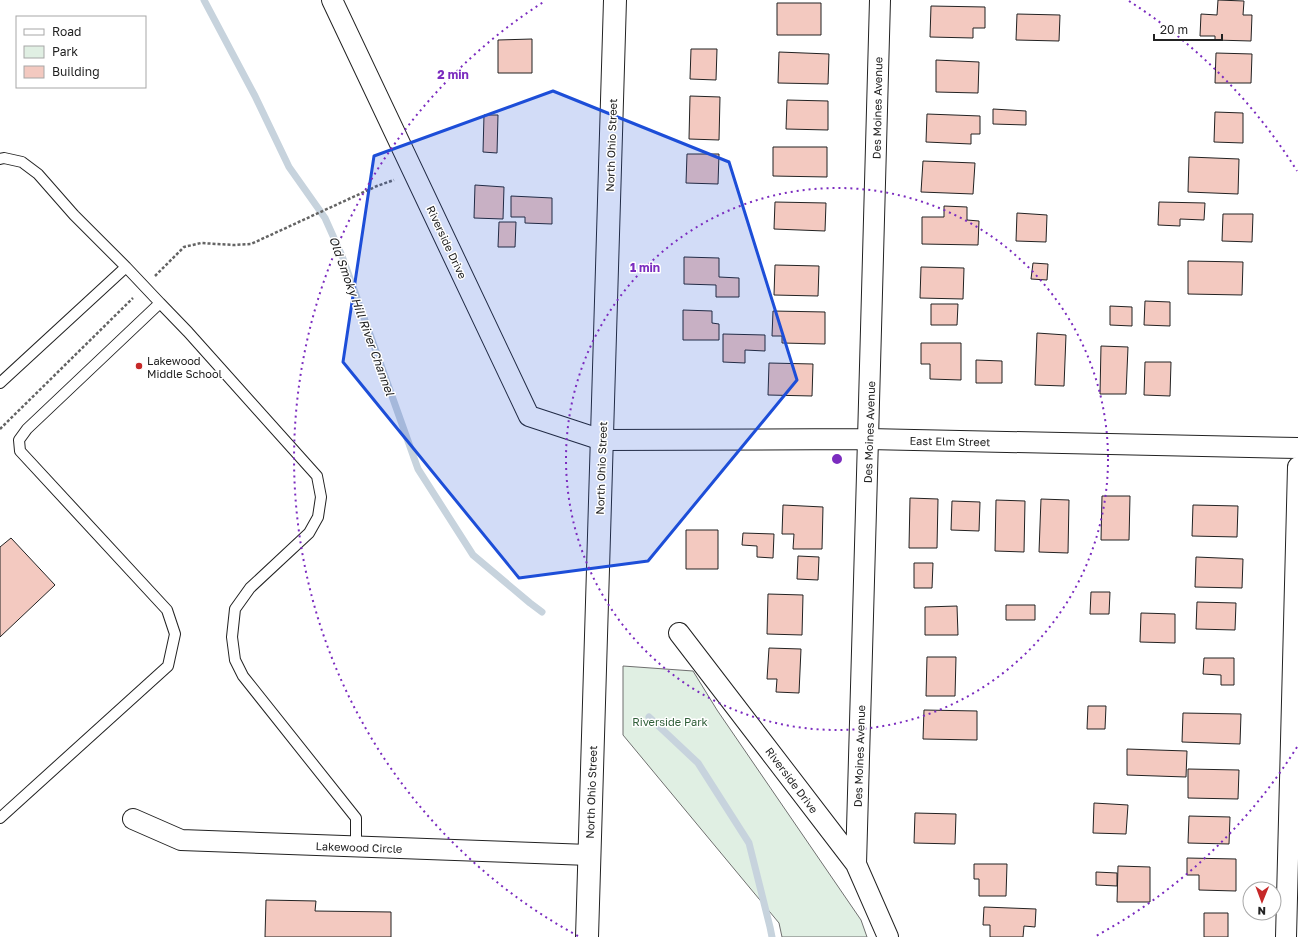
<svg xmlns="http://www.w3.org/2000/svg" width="1298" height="937" viewBox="0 0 1298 937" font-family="'Golos Text',sans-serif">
<rect width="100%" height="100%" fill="#fff"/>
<!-- green -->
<path fill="#e0efe3" stroke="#6f6f6f" d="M623 666 693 671 717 710 861 920 867 937H782L779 923 623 735Z"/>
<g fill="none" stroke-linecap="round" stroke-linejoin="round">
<!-- stream -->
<path stroke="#c7d3dd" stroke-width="7" d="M204 0 255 96 289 167 325 218 342 256 418 469 473 555 530 603 542 612
M649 717 698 763 749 843 770 927 772 937"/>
</g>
<!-- building -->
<path fill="#f3c9c0" stroke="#222" d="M1218 0 1244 1 1243 15H1252L1251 41 1215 40V36H1200L1201 14 1217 15Z
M777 3H821V35H777Z
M931 6 985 7V28H973V38L930 37Z
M1017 14 1060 15 1059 41 1016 40Z
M532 39V73H498V40Z
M691 49H717L716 80 690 79Z
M779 52 829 54 828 84 778 83Z
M1216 53 1252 54 1251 83H1215Z
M936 60 979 62 978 93 936 92Z
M690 96 720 97 719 140 689 139Z
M787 100 828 101V130L786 129Z
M993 109 1026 111V125L993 124Z
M1215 112 1243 113V143L1214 142Z
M927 114 980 116V134H971V144L926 142Z
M484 115H498L497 153 483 152Z
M773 147H827V177L773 176Z
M687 154H719L718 184 686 183Z
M1189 157 1239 159 1238 194 1188 192Z
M923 161 975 163 973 194 921 192Z
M475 185 504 187 503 219 474 218Z
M511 196 552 198V224L525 223V217H511Z
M775 202 826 203 825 231 774 229Z
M1159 202 1205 203 1204 220 1180 219V226L1158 225Z
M944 206 967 207V220L979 221 978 245 922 244V217H944Z
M1017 213 1047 215 1046 242 1016 241Z
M1223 214H1253L1252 242 1222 241Z
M499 222H516L515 247H498Z
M684 257 719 258V277L739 278V297H716V285L684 284Z
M1188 261 1243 262 1242 295 1188 294Z
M1033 263 1048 264 1047 280 1031 279Z
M775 265 819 266 818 296 774 295Z
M921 267 964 268 963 299 920 298Z
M1145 301 1170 302V326L1144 325Z
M931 304H958L957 325H931Z
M1110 306 1132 307V326L1110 325Z
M683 310 712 311V323L719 324V340H683Z
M773 311 825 312V344L782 343V336H772Z
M1037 333 1066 335 1064 386 1035 385Z
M723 334 765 335V351L745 350V363L723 362Z
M921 343H961V380L930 379V364H921Z
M1101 346 1128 347 1126 394H1100Z
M976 360 1002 361V383H976Z
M1145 362H1171L1170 396 1144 395Z
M769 363 813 364 812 396 768 395Z
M1102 496H1130L1129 540H1101Z
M910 498 938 499 937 548H909Z
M1041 499 1069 500 1068 553 1039 552Z
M996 500 1025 501 1024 552 995 551Z
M952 501 980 502 979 531 951 530Z
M783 505 823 507 822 549H793L794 534H782Z
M1193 505 1238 506 1237 537 1192 536Z
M686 530H718V569H686Z
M743 533 774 534 773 558 757 557V546L742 545Z
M11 538 55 585 0 637V547Z
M798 556 819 557 818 580 797 579Z
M1196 557 1243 559 1242 588 1195 587Z
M914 563H933L932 588H914Z
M1091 592H1110L1109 614H1090Z
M768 594 803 595 802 635 767 634Z
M1197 602 1236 603 1235 630 1196 629Z
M1006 605H1035V620H1006Z
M957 606 958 635H925V607Z
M1141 613 1175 614V643L1140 642Z
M769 648 801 649 799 693 776 692 777 679H767Z
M927 657H956L955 696H926Z
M1204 658H1234V685H1221V675L1203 674Z
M1088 706H1106L1105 729H1087Z
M924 710 977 711V740L923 739Z
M1183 713 1241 714 1240 744 1182 742Z
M1127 749 1187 751 1186 777 1127 775Z
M1188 769 1239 770 1238 799 1188 798Z
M1094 803 1128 805 1126 834 1093 833Z
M915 813 956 814 955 844 914 843Z
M1189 816 1230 817 1229 844 1188 843Z
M1187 858 1236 859V891L1199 890V875H1187Z
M974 864H1007L1006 896H979V879H974Z
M1118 866 1150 867V902H1117Z
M1096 872 1117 873V886L1096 885Z
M266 900 316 901 315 911 391 912V937H265Z
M984 907 1036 909 1035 927 1024 926 1023 937H990V925H983Z
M1204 913H1228V937H1204Z"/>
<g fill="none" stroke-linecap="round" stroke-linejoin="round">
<!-- service casing -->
<g stroke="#222" stroke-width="12">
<path id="service" d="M0 159 4 158 22 162 38 174 74 215 126 267 0 383
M126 267 160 303
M0 818 168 666 175 634 167 610 20 451 19 440 27 429 160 303 188 332 317 476 321 497 318 517 309 533 250 588 235 609 232 637 235 660 243 676 356 818V847"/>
</g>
<!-- minor casing -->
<g stroke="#222" stroke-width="22">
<path id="minor" d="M332 0 529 416 602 440 868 439 1298 448
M679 633 856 864 888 937
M133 819 181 840 589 855
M856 864 868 439 880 0
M1286 937 1298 467"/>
</g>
<!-- secondary casing -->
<g stroke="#222" stroke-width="24">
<path id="secondary" d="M587 937 615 0"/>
</g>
<!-- path -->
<path stroke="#646464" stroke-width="2.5" stroke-dasharray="3 2" stroke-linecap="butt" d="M155 276 184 247 201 243 234 245 251 244 377 186 394 180
M0 429 133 298"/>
<!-- service -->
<use href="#service" stroke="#fff" stroke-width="10"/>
<!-- minor -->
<use href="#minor" stroke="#fff" stroke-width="20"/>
<!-- secondary -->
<use href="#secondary" stroke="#fff" stroke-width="22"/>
</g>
<!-- marked area -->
<path fill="#1d4ed8" fill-opacity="0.2" stroke="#1d4ed8" stroke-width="3" stroke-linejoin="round" d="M553 91 729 162 797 380 648 561 519 578 343 362 374 156Z"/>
<!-- distance rings -->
<g fill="none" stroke="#7b2cbf" stroke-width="2" stroke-dasharray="2 4">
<circle cx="837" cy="459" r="271"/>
<path d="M1297 747A543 543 0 0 1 1096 936M578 936A543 543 0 0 1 545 1M1129 1A543 543 0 0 1 1297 171"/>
</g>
<!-- markers -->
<circle fill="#c62828" stroke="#fff" stroke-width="1.5" cx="139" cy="366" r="4"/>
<g text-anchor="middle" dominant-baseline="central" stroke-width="3" stroke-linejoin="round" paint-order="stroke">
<!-- street labels -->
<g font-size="11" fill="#222" stroke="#fff">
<text transform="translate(877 108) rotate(-89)">Des Moines Avenue</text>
<text transform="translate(611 145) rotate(-88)">North Ohio Street</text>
<text transform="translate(447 242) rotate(65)">Riverside Drive</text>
<text transform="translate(869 432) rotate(-88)">Des Moines Avenue</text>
<text transform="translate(950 441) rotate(1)">East Elm Street</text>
<text transform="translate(601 468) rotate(-88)">North Ohio Street</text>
<text transform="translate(859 756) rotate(-88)">Des Moines Avenue</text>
<text transform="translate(792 780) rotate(53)">Riverside Drive</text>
<text transform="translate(591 792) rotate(-88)">North Ohio Street</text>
<text transform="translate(359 847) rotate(2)">Lakewood Circle</text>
</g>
<!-- poi labels -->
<g font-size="11" fill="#222" stroke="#fff" text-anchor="start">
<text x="147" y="360">Lakewood<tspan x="147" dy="13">Middle School</tspan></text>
</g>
<!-- park labels -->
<g font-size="11" fill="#2f5e38" stroke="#fff">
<text x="670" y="721">Riverside Park</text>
</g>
<!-- water labels -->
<g font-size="12" font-style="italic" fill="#222" stroke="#fff">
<text transform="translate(362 316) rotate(70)">Old Smoky Hill River Channel</text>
</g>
</g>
<circle cx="837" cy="459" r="6" fill="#7b2cbf" stroke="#fff" stroke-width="2"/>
<g font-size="12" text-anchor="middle" font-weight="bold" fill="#7b2cbf" stroke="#fff" stroke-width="3" stroke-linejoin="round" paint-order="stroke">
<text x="453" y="79">2 min</text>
<text x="645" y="272">1 min</text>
</g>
<!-- legend -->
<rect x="16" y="16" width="130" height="72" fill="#ffffff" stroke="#a7a7a7"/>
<rect x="24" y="29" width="20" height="6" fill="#ffffff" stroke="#a7a7a7"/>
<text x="52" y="36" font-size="12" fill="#222222">Road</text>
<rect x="24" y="46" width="20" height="12" fill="#e0efe3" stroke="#a7a7a7"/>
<text x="52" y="56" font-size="12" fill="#222222">Park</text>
<rect x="24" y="66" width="20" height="12" fill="#f3c9c0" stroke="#a7a7a7"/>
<text x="52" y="76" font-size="12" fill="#222222">Building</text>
<!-- north arrow -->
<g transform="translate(1262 901) rotate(181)"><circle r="19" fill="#ffffff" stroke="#a7a7a7"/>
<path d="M0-3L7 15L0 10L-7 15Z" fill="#c62828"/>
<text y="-6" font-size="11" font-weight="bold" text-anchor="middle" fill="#222222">N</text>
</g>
<!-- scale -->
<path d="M1154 34v6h68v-6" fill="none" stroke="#222222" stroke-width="2"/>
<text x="1160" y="34" font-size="12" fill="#222222" stroke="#ffffff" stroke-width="3" paint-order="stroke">20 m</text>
</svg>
